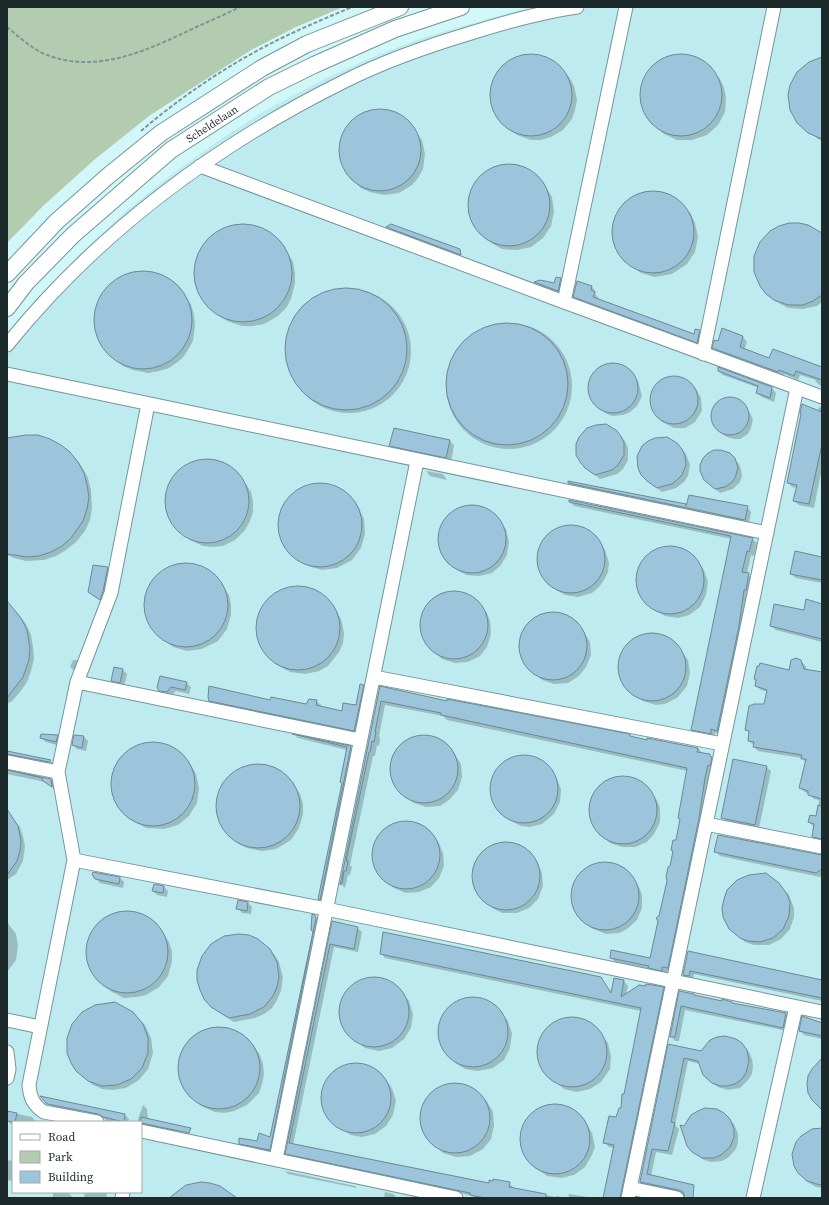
<svg xmlns="http://www.w3.org/2000/svg" width="829" height="1205" viewBox="0 0 829 1205" font-family="'Source Serif 4',serif">
<rect width="100%" height="100%" fill="#d2f7f9"/>
<!-- built -->
<path fill="#beebef" fill-rule="evenodd" d="M530 7H822V1198H7V333L35 300 82 252 126 211 171 175 221 139 266 110 324 79 375 56 425 37ZM13 1122H141V1192H13Z"/>
<!-- green -->
<path fill="#b3cbaf" d="M7 7H343L296 27 251 50 149 116 94 160 43 206 7 243Z"/>
<!-- shadow -->
<path fill="#0003" d="M531 54 545 57 558 65 569 77 574 86 577 100 575 110 572 119 563 130 551 137 541 140H531L517 135 506 126 501 121 493 108 491 94 494 79 504 65 516 57Z
M677 55 692 57 705 63 720 79 724 88 726 97 725 112 718 125 707 135 692 140H677L664 134 652 123 646 115 641 101 642 86 648 72 659 62 668 58Z
M822 59V141L818 139 801 126Z
M378 110 388 111 397 114 409 123 422 140 425 154 423 169 418 178 412 185 399 193 384 195 370 192 361 188 349 176 342 163 340 149 343 134 351 122 364 113Z
M512 165 526 169 543 182 552 197 554 212 551 226 543 238 531 247 517 250 502 249 493 244 486 239 473 222 469 208V198L472 189 481 177 493 168 502 166Z
M653 192 667 194 680 202 684 207 691 214 695 223 698 237 695 252 687 264 672 274 655 277 641 273 624 260 616 247 613 233 614 223 617 214 626 202 638 194Z
M247 226 263 230 272 236 280 243 285 248 293 262 295 273V283L291 299 286 308 278 316 264 324 253 326H242L227 321 218 315 205 303 200 294 196 283V267L198 257 203 247 214 235 221 231 231 227Z
M388 227 459 250 461 252H459L461 257 391 231Z
M822 234V302L817 306 803 309 788 308 775 301 763 289Z
M143 272 153 274 164 277 177 288 191 304 194 315 195 325 193 341 185 355 179 361 169 368 159 371 148 373 133 370 123 366 114 359 100 341 95 326V315L98 305 105 291 117 280 132 274Z
M560 279 565 284 562 295 540 286 536 283 555 284Z
M577 282 592 287 596 292 595 294 598 297V299L695 335 699 331 704 336 701 346 579 301 574 297Z
M287 351a62 62 0 1 1 124 0a62 62 0 1 1-124 0Z
M446 386a63 63 0 1 1 126 0a63 63 0 1 1-126 0Z
M743 337 747 342 744 350 769 360 822 369V387L815 381 816 380 800 375 798 380 784 374 783 376 718 352 713 348 719 342Z
M611 364 619 365 628 370 633 375 638 381 642 396 637 406 630 412 623 415 612 416 605 413 592 400 589 389 590 382 592 375 601 367Z
M719 369 772 388 776 393 774 402 762 397 757 393 759 388 723 375 719 371Z
M678 377 685 379 696 389 701 398 702 411 695 422 685 428H674L662 422 658 417 652 407 650 396 657 383 667 378Z
M729 399H736L741 403 750 413 753 419 751 428 748 434 740 439H734L727 437 722 434 713 424 712 418 713 410 717 403 723 400Z
M819 407 822 408V468L814 508 799 505 794 501 797 488 792 487 788 482Z
M587 429 620 436 625 441 628 448V460L623 469 617 474 600 479 586 467 578 440 582 434Z
M7 440 75 458 82 467 88 478 91 490 92 508 90 520 85 531 76 542 66 550 56 556 44 560 26 561 14 558 7 555Z
M450 441 454 445 451 462 395 450 391 446Z
M681 448 686 454 690 465 688 476 684 482 676 488 662 492 647 480Z
M730 454 739 464 741 470 742 476 740 482 733 489 720 493 705 480Z
M203 461 217 462 231 468 246 484 251 492 253 502V512L250 521 245 530 235 540 223 546 213 547 203 546 190 540 174 525 168 512 167 497 171 482 177 474 184 468 193 463Z
M426 471 443 474 447 480 430 476Z
M569 483 686 507H747L751 512 749 524 574 487Z
M319 484 329 485 342 491 358 506 364 519 365 534 361 548 352 560 337 568 322 570 308 566 299 561 287 549 281 536 279 526 280 516 286 503 296 492 309 485Z
M570 502 752 539 757 543 754 556 751 555 747 574 753 579 722 734 715 733V737L696 734 692 730 732 539 574 506Z
M469 506 482 508 493 514 506 529 509 542 507 555 500 566 492 573 479 576 466 575 454 568 442 552 439 539 440 530 446 519 452 512 460 508Z
M568 527 581 528 592 535 605 550 609 563 608 572 604 580 599 587 592 593 578 597 565 595 553 588 541 573 538 560 541 547 548 536 559 529Z
M666 547 679 548 691 554 704 570 708 582 706 595 700 607 689 615 678 618 665 616 653 609 642 598 638 585V572L644 560 653 551Z
M822 558V583L796 578 791 574Z
M185 564 200 567 208 571 216 578 221 583 229 595 231 605V615L227 629 218 641 202 649 187 651 173 647 156 633 150 625 146 616 145 601 147 592 152 583 158 575 171 567Z
M107 568 112 572 104 603 94 596Z
M298 588 312 590 321 595 328 601 333 606 341 619 344 633 343 643 339 652 328 666 319 671 305 674 290 672 277 665 265 653 261 644 257 630 258 620 262 610 270 599 283 591Z
M452 592 465 594 476 601 487 613 490 621 491 634 487 647 480 656 468 662 455 663 442 659 430 648 423 637 421 624 422 615 429 604 439 596Z
M7 603 18 614 26 624 31 635 33 647 34 659 31 671 27 682 20 692 12 701 7 704Z
M822 605V642L776 630 771 626Z
M547 614H560L568 617 583 630 590 642 591 655 586 667 579 676 568 683 554 684 542 680 527 666 521 654 520 641 525 629 534 619Z
M652 633 665 636 676 644 688 660 690 673 687 686 677 698 665 704 656 705 643 701 628 689 621 677 620 664 623 651 628 644 639 636Z
M73 660H77L81 664 75 671 70 667Z
M800 661 805 665 807 670 822 673V842L817 841 813 836 814 827 809 822 817 817 819 800 814 799 809 794 805 792 800 788 806 763 802 758 758 751 754 747V745L749 741 750 733 747 730 765 705 768 692 761 690 756 686 757 681 755 679 789 671Z
M123 670 127 674 124 686 117 685 112 681Z
M186 683 191 687 189 694 176 691 171 696 165 695 160 690Z
M363 686 368 690 359 734 215 705 210 700 271 701 307 706 316 701 321 705V707L342 712 357 706Z
M380 687 447 703 630 735 632 738 698 748 702 753 709 755 714 759 672 972 667 971 666 974 654 972 651 969 615 962 611 957 651 959 681 819 688 771 447 720 443 716 385 705 379 736 380 738 379 746 377 745 375 756H373L350 865 352 867 350 875H348L345 888 341 884Z
M57 736 62 740 60 746 46 742 41 738Z
M75 736 84 737 88 741 86 751 77 749 73 745Z
M295 736 351 747 355 752 323 903 319 899 343 783 347 750 298 738Z
M417 737H430L442 742 454 753 461 764 462 777 458 790 449 800 440 806 426 807 414 803 399 790 392 778V765L396 752 405 743Z
M147 744H157L167 746 180 753 191 765 196 774 199 788 197 803 189 816 178 825 164 829 146 828 133 821 121 809 116 800 113 786 115 771 122 758 134 749Z
M7 752 51 761 55 765 7 760Z
M517 757H530L542 762 556 777 561 789 560 802 554 814 542 824 530 827 521 826 509 820 498 809 492 797 491 784 496 772 505 762Z
M260 765 274 769 291 782 300 794 303 804V814L299 828 291 840 276 849 262 851 247 848 239 844 226 832 221 824 218 814V799L223 786 232 774 245 767Z
M766 767 771 771 759 828 727 822 722 817Z
M7 771 51 780 55 784 56 790 45 782 7 774Z
M619 778 632 779 643 785 657 800 660 808V822L654 834 647 842 635 847H622L610 843 595 828 590 816 591 803 596 791 606 782Z
M7 813 20 827 23 836 25 846 23 861 16 874 7 880Z
M410 823 423 827 438 841 443 853 444 866 439 878 431 887 419 892 406 893 394 888 379 874 374 862V849L379 837 389 828 397 824Z
M509 843 522 847 532 856 537 861 542 873 543 886 538 899 529 908 517 913H502L494 909 479 895 474 883 473 870 478 858 488 848 496 845Z
M716 852 822 856V876L820 877 720 856Z
M610 864 623 869 634 879 639 887 642 895V908L637 920 627 929 619 933 606 934 591 928 577 914 573 901V888L579 876 589 868 597 865Z
M120 878 124 882 123 888 100 883 96 879Z
M778 884 789 895 794 908V917L790 929 781 939 769 945H754L745 942 735 933Z
M164 887 168 891 167 897 157 895 153 891Z
M248 903 252 907 251 914 242 913 238 908Z
M130 912 145 916 161 930 169 942 172 952V961L168 976 159 987 146 995 137 997 124 998 112 992 104 986 93 974 89 965 87 950 90 936 95 927 102 920 116 914Z
M314 916 319 920 274 1154 244 1148 240 1143 257 1142 270 1138 314 932 312 930Z
M7 922 16 934 18 946 16 960 7 972Z
M333 922 357 928 362 932 358 952 334 947 293 1145 490 1184 509 1183 514 1188 555 1197 556 1196 568 1198 569 1194 594 1198H475L473 1196 291 1158 286 1153Z
M262 943 274 954 279 962 283 977 281 991 277 1000 272 1008 264 1014 255 1018 234 1022 217 1011 212 1006 199 966 205 952 211 945Z
M688 952 822 980V1001L694 974 693 980 689 979 684 975Z
M381 953 600 978 612 993 624 981 628 986 626 995 663 988 668 993 626 1198H604L614 1148 609 1147 604 1142 622 1110 641 1011 385 958Z
M375 977 384 979 396 986 409 1001 413 1014 411 1028 404 1039 392 1048 379 1051 365 1048 349 1036 342 1024 339 1011 342 998 350 987 362 980Z
M680 992 696 997 722 1002H732L734 1004 786 1014 790 1018 787 1031 685 1010 679 1041H675L671 1036Z
M474 998 483 999 495 1006 508 1021 512 1034 510 1048 504 1060 493 1068 478 1071 465 1069 457 1064 443 1049 439 1036 440 1022 444 1014 453 1004 465 999Z
M129 1010 145 1025 151 1038 153 1053 148 1069 139 1080 126 1088 112 1090 102 1089 93 1085 82 1075Z
M570 1018 583 1020 595 1027 608 1043 611 1056 610 1069 601 1082 590 1089 577 1092 564 1089 548 1076 541 1065 538 1051 540 1042 546 1030 557 1022Z
M803 1018 822 1022V1039L804 1035 800 1031Z
M226 1027 238 1032 254 1046 260 1055 263 1064 264 1074 262 1084 259 1093 247 1105 234 1111 224 1113 215 1112 201 1106 186 1091 180 1078 178 1068 180 1058 183 1049 192 1037 205 1030Z
M739 1042 749 1052 752 1059 753 1066 752 1074 748 1080 740 1088 728 1090 718 1087 709 1080 700 1064 688 1061 675 1125 679 1129 672 1155 656 1152 651 1176 684 1188 683 1194 645 1186 641 1182 669 1046 701 1052Z
M355 1063 368 1065 380 1072 392 1088 396 1101 393 1115 386 1126 375 1134 362 1137 351 1135 339 1128 325 1113 322 1100 324 1086 330 1075 341 1067Z
M457 1084 470 1087 481 1096 486 1100 493 1112 494 1126 491 1139 483 1149 470 1156 456 1157 443 1153 428 1139 422 1127V1113L426 1100 435 1090 443 1086Z
M42 1098 125 1115 129 1119 128 1122H105L106 1120 104 1118 53 1108Z
M143 1105 147 1109 148 1120 176 1129 175 1133 141 1128V1122H137Z
M556 1105 569 1108 585 1121 592 1133 595 1147 592 1155 585 1167 574 1175 561 1178 547 1176 536 1168 523 1152 520 1139 523 1126 531 1114 542 1107Z
M9 1112 32 1117 36 1122H13V1125L11 1124 7 1120Z
M729 1119 734 1124 738 1134V1142L736 1149 729 1157 722 1161 711 1162 704 1160 695 1153 685 1127Z
M822 1130V1188L816 1187 806 1181 795 1166Z
M7 1160 13 1161V1181L7 1180Z
M285 1171 355 1186 357 1188 288 1174Z
M53 1192H68L73 1198H53Z
M85 1192H107L106 1198H84Z
M385 1192 393 1194 397 1198H384Z"/>
<!-- building -->
<path fill="#9cc4db" stroke="#6d8896" d="M490 95a41 41 0 1 1 82 0a41 41 0 1 1-82 0Z
M640 95a41 41 0 1 1 82 0a41 41 0 1 1-82 0Z
M822 57V139L808 133 797 123 790 110 788 95 790 85 797 72 809 62Z
M339 150a41 41 0 1 1 82 0a41 41 0 1 1-82 0Z
M468 205a41 41 0 1 1 82 0a41 41 0 1 1-82 0Z
M612 232a41 41 0 1 1 82 0a41 41 0 1 1-82 0Z
M789 223H799L808 225 822 233V295L813 301 803 305H788L774 300 766 294 760 286 754 272V256L760 242 770 231 779 226Z
M391 224 460 249 461 255 386 227Z
M194 273a49 49 0 1 1 98 0a49 49 0 1 1-98 0Z
M94 320a49 49 0 1 1 98 0a49 49 0 1 1-98 0Z
M556 277 561 278 558 291 534 282 540 280 554 283Z
M577 281 592 286 591 290 595 292 593 297 694 334 695 329 700 330 697 343 573 297Z
M285 349a61 61 0 1 1 122 0a61 61 0 1 1-122 0Z
M446 384a61 61 0 1 1 122 0a61 61 0 1 1-122 0Z
M722 328 743 336 740 347 769 358 773 349 822 367V380L796 371 794 376 779 370 778 372 712 348 714 340 718 341Z
M588 388a25 25 0 1 1 50 0a25 25 0 1 1-50 0Z
M718 367 772 387 770 398 756 393 758 386 718 371Z
M650 400a24 24 0 1 1 48 0a24 24 0 1 1-48 0Z
M711 416a19 19 0 1 1 38 0a19 19 0 1 1-38 0Z
M802 404 822 412V444L809 504 793 501 797 485 787 483 801 414 800 413Z
M606 424 616 430 621 436 624 443V455L618 465 612 470 595 475 585 468 580 462 576 455V444L579 437 587 428 596 425Z
M394 428 450 440 446 458 389 446Z
M26 435H38L50 439 61 445 70 452 78 462 84 473 87 485 89 497 87 509 83 521 71 538 62 546 51 552 39 556 27 557 7 554V438Z
M667 437 677 443 682 449 685 456 686 465 682 475 677 480 672 484 657 488 647 481 641 475 638 468 637 456 642 446 648 441 655 438Z
M714 450H721L730 453 735 458 738 468 735 478 731 483 725 487 715 489 704 480 700 471V465L703 458 708 453Z
M165 501a42 42 0 1 1 84 0a42 42 0 1 1-84 0Z
M568 481 686 504V506L689 495 748 506 745 520 568 483Z
M278 525a42 42 0 1 1 84 0a42 42 0 1 1-84 0Z
M569 500 753 538 749 552 747 551 742 572 749 573 746 590H744L739 626 717 731 711 729V734L691 730 731 536 569 502Z
M438 539a34 34 0 1 1 68 0a34 34 0 1 1-68 0Z
M537 559a34 34 0 1 1 68 0a34 34 0 1 1-68 0Z
M636 580a34 34 0 1 1 68 0a34 34 0 1 1-68 0Z
M795 551 822 557V580L790 574Z
M144 605a42 42 0 1 1 84 0a42 42 0 1 1-84 0Z
M93 565 108 567 103 591 100 600 88 592Z
M256 628a42 42 0 1 1 84 0a42 42 0 1 1-84 0Z
M420 625a34 34 0 1 1 68 0a34 34 0 1 1-68 0Z
M806 599 822 604V639L770 626 774 604 804 610Z
M7 601 21 618 27 630 30 648 29 660 23 677 7 698Z
M519 646a34 34 0 1 1 68 0a34 34 0 1 1-68 0Z
M618 667a34 34 0 1 1 68 0a34 34 0 1 1-68 0Z
M796 658 801 660 804 669 822 672V799L808 795V791L799 788 806 759H801L802 755 753 747 754 742 748 741 749 731 745 730 749 706 754 704H764L767 690 755 686 756 680 754 679 757 666H759L760 663 789 670 791 660Z
M114 667 123 669 120 683 111 681Z
M160 676 187 682 185 690 171 687 167 692 159 691 157 687Z
M360 684 364 685 354 731 209 701 208 697 209 686 270 700 271 697 306 704 309 699 317 700 316 705 342 711 343 703 356 705Z
M380 686 447 701V699L630 734V736L647 740V738L698 748 697 752 710 754V756L712 757 710 766 708 765 705 778 699 818 668 968 662 967V971L648 968 649 966 610 958 611 950 650 958 658 921 656 918 659 916 667 881 666 877 668 867 670 866 673 851 671 850 673 840H676L680 819 678 818 687 768 441 715V713L381 701 375 732H376L374 742 372 741 370 752H369L346 861H348L346 871H344L342 883 340 885Z
M41 734 58 735 56 742 40 738Z
M292 734 351 746 320 900 318 899 342 783 340 782 347 747Z
M74 735 84 736 82 748 72 745Z
M390 769a34 34 0 1 1 68 0a34 34 0 1 1-68 0Z
M111 784a42 42 0 1 1 84 0a42 42 0 1 1-84 0Z
M7 751 51 760 49 762 7 754Z
M490 789a34 34 0 1 1 68 0a34 34 0 1 1-68 0Z
M733 759 767 766 755 825 721 818Z
M216 806a42 42 0 1 1 84 0a42 42 0 1 1-84 0Z
M7 770 51 779 52 787 43 781 42 778Z
M589 810a34 34 0 1 1 68 0a34 34 0 1 1-68 0Z
M818 805 822 806V839L812 837 814 824 808 822 810 815 816 816Z
M7 809 18 826 21 841 20 851 17 861 7 875Z
M372 855a34 34 0 1 1 68 0a34 34 0 1 1-68 0Z
M718 835 822 855V869L816 873 714 852Z
M472 876a34 34 0 1 1 68 0a34 34 0 1 1-68 0Z
M571 896a34 34 0 1 1 68 0a34 34 0 1 1-68 0Z
M93 872 120 877 119 884 95 879 92 874Z
M766 873 779 883 787 894 790 903 789 916 783 929 773 938 760 942 748 941 740 938 729 929 723 917 722 908 724 899 727 890 737 880 749 875Z
M154 884 164 886 163 893 152 891Z
M238 900 248 902 247 911 236 909Z
M86 952a41 41 0 1 1 82 0a41 41 0 1 1-82 0Z
M312 914 315 915 316 918 270 1150 239 1144V1138L257 1141 259 1133 270 1137 313 932 311 930Z
M332 921 358 927 354 949 330 944 289 1143 489 1183V1180L493 1181V1179L510 1182 509 1187 546 1194V1198H485L470 1195V1193L285 1154Z
M383 932 601 977 611 993 614 978 624 980 621 997 639 985 645 986 646 984 664 987 620 1198H603L614 1145 603 1143 609 1116 616 1117 619 1108H621L622 1094H624L641 1008 380 954Z
M239 934 249 935 258 939 270 949 277 962 279 977 277 987 273 996 264 1007 250 1014 229 1018 211 1007 204 999 200 990 197 980V970L202 956 211 944 224 936Z
M688 951 822 980V998L690 971 689 976 683 975Z
M339 1012a35 35 0 1 1 70 0a35 35 0 1 1-70 0Z
M679 991 694 994V995L722 1001V999L732 1002V1003L786 1013 783 1028 681 1006 675 1037H670Z
M438 1032a35 35 0 1 1 70 0a35 35 0 1 1-70 0Z
M115 1002 133 1012 143 1024 148 1038V1053L142 1068 131 1079 117 1085 102 1086 88 1081 76 1071 71 1063 67 1053V1038L72 1024 82 1012 95 1005Z
M802 1016 822 1023V1036L799 1031Z
M537 1052a35 35 0 1 1 70 0a35 35 0 1 1-70 0Z
M178 1068a41 41 0 1 1 82 0a41 41 0 1 1-82 0Z
M725 1036 736 1039 742 1043 747 1050 749 1061 746 1073 742 1079 735 1084 727 1086H720L712 1083 703 1075 698 1061 684 1058 671 1122 675 1123 668 1151 652 1149 647 1174 694 1185 693 1198H685L683 1192 679 1190 640 1182 668 1044 701 1051 710 1040 717 1037Z
M822 1058V1110L812 1100 808 1093 807 1084 808 1076 812 1069Z
M321 1098a35 35 0 1 1 70 0a35 35 0 1 1-70 0Z
M420 1118a35 35 0 1 1 70 0a35 35 0 1 1-70 0Z
M40 1096 125 1114 124 1122 103 1117 98 1114 47 1104Z
M520 1139a35 35 0 1 1 70 0a35 35 0 1 1-70 0Z
M705 1108 717 1109 724 1113 730 1119 734 1129V1137L730 1147 721 1155 714 1158H702L692 1152 687 1146 680 1125 684 1126 691 1115 698 1111Z
M7 1111 17 1113 15 1122 7 1121Z
M141 1117 191 1128 189 1133 141 1123Z
M822 1128V1185L817 1184 807 1181 798 1173 794 1166 792 1154 796 1142 801 1136 812 1129Z
M201 1182 210 1183 220 1186 237 1198H169L186 1185Z"/>
<g fill="none" stroke-linecap="round" stroke-linejoin="round">
<!-- minor casing -->
<g stroke="#749698" stroke-width="15">
<path id="minor" d="M200 166 564 302 822 397
M564 302 626 7
M7 345C98 232 217 144 347 80 385 61 431 45 471 33 506 22 541 12 577 7
M703 354 774 7
M7 374 767 533
M374 677 722 744
M77 682 360 740
M7 762 58 772
M706 824 822 847
M74 860 326 909 822 1012
M7 1020 40 1027
M7 1052 9 1069 7 1078
M97 1122 44 1112C33 1105 30 1097 29 1085L74 860 58 772 77 682 111 593 148 404
M141 1131 456 1198
M276 1159 417 461
M630 1188 677 1198
M122 1198 123 1192
M628 1198 797 388
M753 1198 796 1007"/>
</g>
<!-- major casing -->
<g stroke="#749698" stroke-width="18">
<g id="major">
<path d="M7 274 57 221 108 176 161 133 262 68 307 44 400 7"/>
<path id="s1" d="M7 308 26 283 73 235 171 150 269 87 314 65 395 29 461 7"/>
</g>
</g>
<!-- path -->
<path stroke="#7c9698" stroke-width="2" stroke-dasharray="4 2" stroke-linecap="butt" d="M7 27C19 37 32 49 47 55 96 74 146 51 190 30 207 22 224 15 240 7
M141 131C175 102 213 75 253 53 285 35 319 21 352 7"/>
<!-- minor -->
<use href="#minor" stroke="#fff" stroke-width="13"/>
<!-- major -->
<use href="#major" stroke="#fff" stroke-width="16"/>
</g>
<g text-anchor="middle" dominant-baseline="central" stroke-width="4" stroke-linejoin="round" paint-order="stroke">
<!-- street labels -->
<g font-size="11" fill="#1c2a2b" stroke="#fff">
<text stroke="none"><textPath href="#s1" startOffset="277">Scheldelaan</textPath></text>
</g>
</g>
<!-- border -->
<rect width="829" height="1205" fill="none" stroke="#1c2a2b" stroke-width="16"/>
<!-- legend -->
<rect x="12" y="1121" width="130" height="72" fill="#ffffff" stroke="#a4aaaa"/>
<rect x="20" y="1134" width="20" height="6" fill="#ffffff" stroke="#a4aaaa"/>
<text x="48" y="1141" font-size="12" fill="#1c2a2b">Road</text>
<rect x="20" y="1151" width="20" height="12" fill="#b3cbaf" stroke="#a4aaaa"/>
<text x="48" y="1161" font-size="12" fill="#1c2a2b">Park</text>
<rect x="20" y="1171" width="20" height="12" fill="#9cc4db" stroke="#a4aaaa"/>
<text x="48" y="1181" font-size="12" fill="#1c2a2b">Building</text>
</svg>
